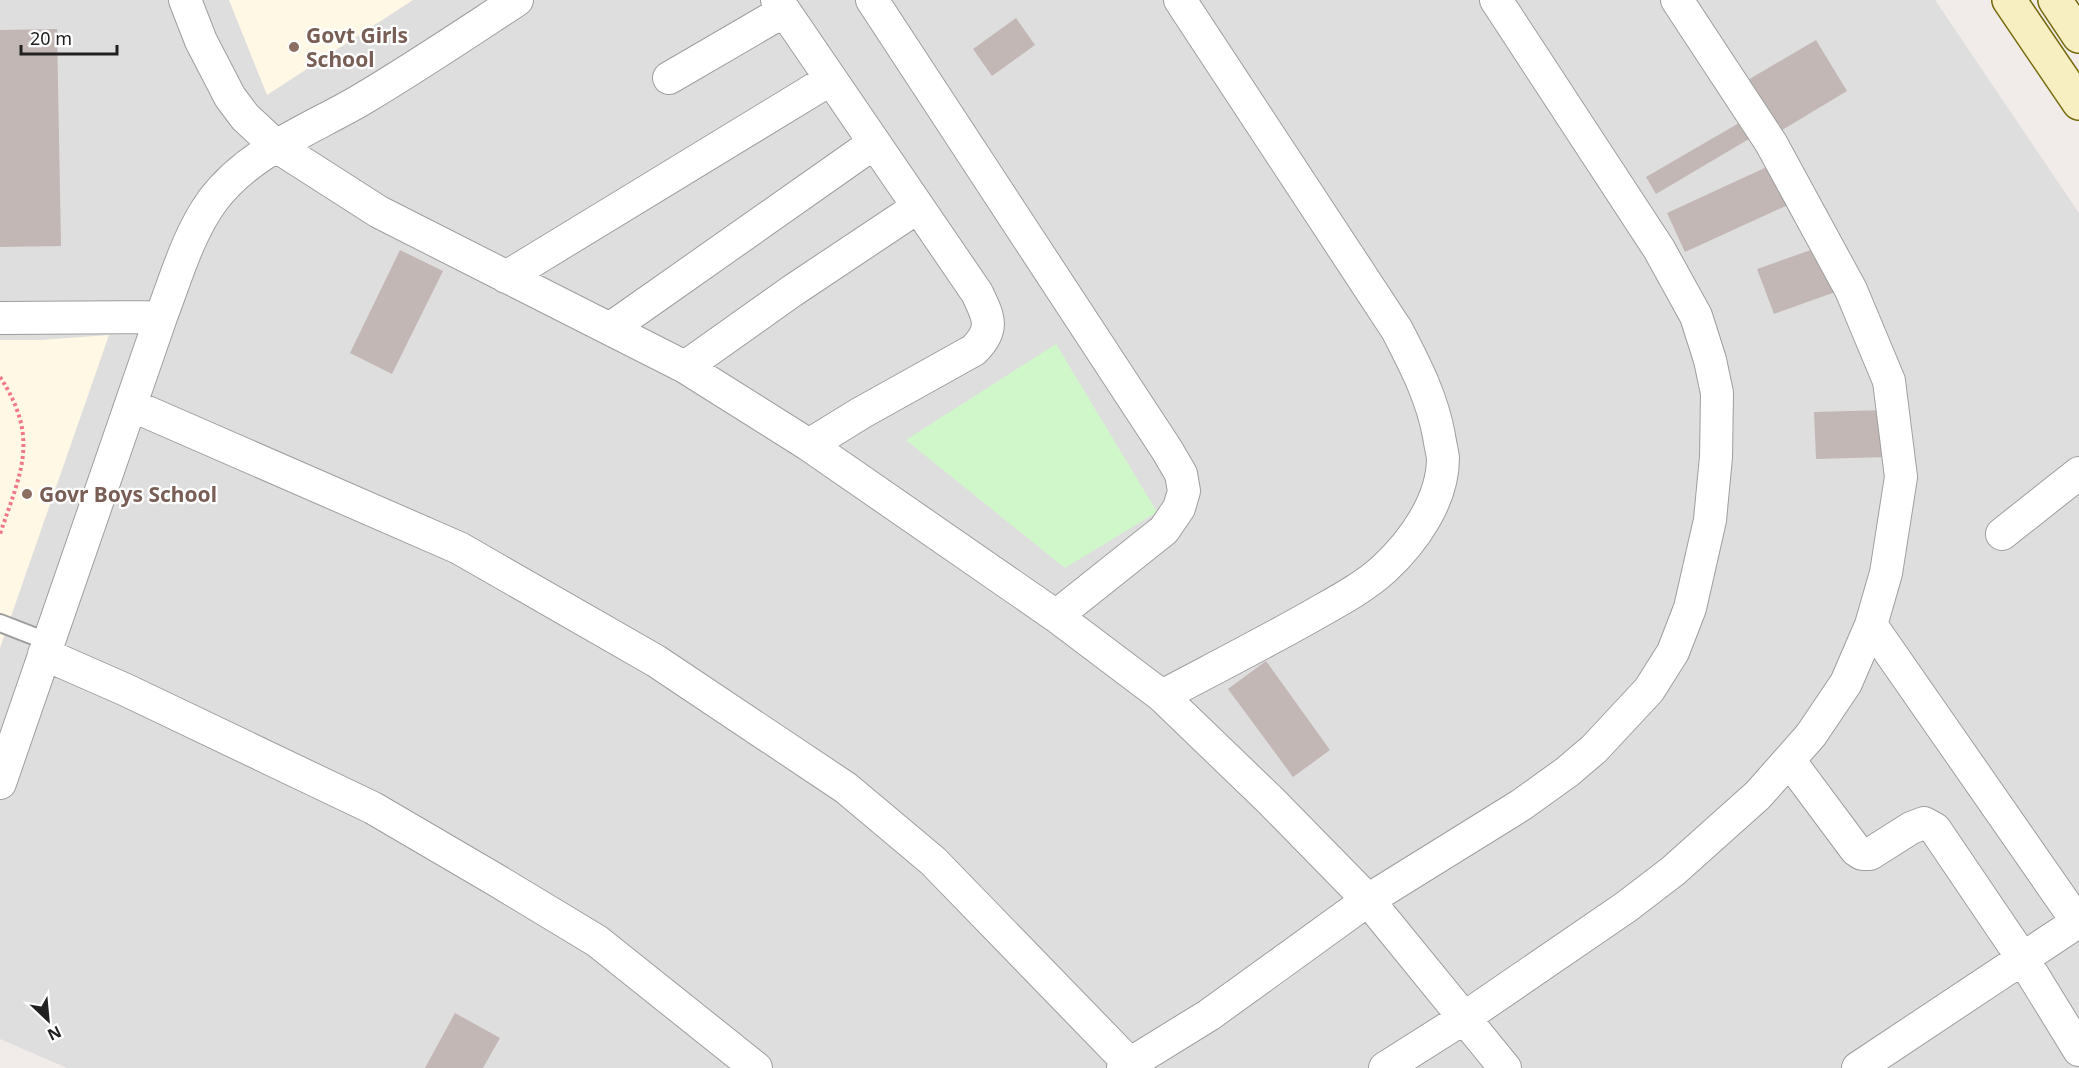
<svg xmlns="http://www.w3.org/2000/svg" width="2079" height="1068" viewBox="0 0 2079 1068" font-family="'Noto Sans',sans-serif">
<rect width="100%" height="100%" fill="#f1ece9"/>
<!-- residential -->
<path fill="#dfdede" d="M0 0H1935L2079 213V1068H67L0 1039Z"/>
<!-- education -->
<path fill="#fef8e5" d="M229 0H413L267 95Z
M109 335 0 648V340H41Z"/>
<!-- park -->
<path fill="#d0f7c9" d="M1056 344 1157 512 1065 568 906 440Z"/>
<!-- building -->
<path fill="#c2b7b5" d="M1016 18 1035 45 992 76 973 49Z
M57 29 61 246 0 247V30Z
M1816 40 1847 91 1772 136 1741 84Z
M1739 123 1749 139 1656 194 1646 177Z
M1771 165 1790 204 1685 252 1667 213Z
M1825 245 1841 290 1774 314 1757 269Z
M400 250 443 271 392 374 350 353Z
M1886 410 1887 457 1816 459 1814 412Z
M1266 661 1330 750 1293 777 1228 689Z
M455 1013 500 1038 483 1068H425Z"/>
<g fill="none" stroke-linecap="round" stroke-linejoin="round">
<!-- service casing -->
<g stroke="#9e9e9e" stroke-width="20">
<path id="service" d="M0 623 49 642"/>
</g>
<!-- minor casing -->
<g stroke="#9e9e9e" stroke-width="34">
<path id="minor" d="M185 0 201 41 230 97 245 117 276 146 379 212 685 367 809 445 1056 616 1162 696 1270 800 1368 900 1505 1068
M777 0 977 293C989 318 995 329 974 350L861 413 809 445
M872 0 1167 450 1181 474 1184 491 1179 508 1164 530 1056 616
M669 78 784 11
M506 277 831 79
M0 318 161 317
M611 328 874 143
M685 367 792 291 918 207
M131 405 459 548 656 661 846 788 933 861 1130 1064
M2002 534 2079 473
M1871 625 2079 924
M44 654 126 690 373 808 496 880 597 941 756 1068
M1162 696C1211 670 1260 645 1308 618 1334 603 1362 589 1384 569 1414 541 1443 500 1443 458 1442 451 1440 443 1439 436 1432 397 1415 365 1397 330L1180 0
M1789 760 1856 850 1862 854H1870L1911 828 1924 823 1935 829 2023 959 2079 1050
M0 783 161 317C176 278 188 234 213 200 249 152 309 130 359 101 413 69 465 34 517 0
M1123 1068 1209 1015 1368 900 1521 805 1567 772 1594 749 1649 690 1673 652 1690 608 1710 520 1716 457 1717 393 1710 360 1696 316 1659 249 1496 0
M1385 1068 1464 1018 1626 907 1673 871 1758 795 1811 735 1846 683 1871 625 1886 573 1901 477 1889 381 1851 290 1771 143 1677 0
M1858 1068 2079 921"/>
</g>
<!-- secondary casing -->
<g stroke="#75690b" stroke-width="36">
<path id="secondary" d="M2009 0 2079 103
M2055 0 2079 36"/>
</g>
<!-- path -->
<path stroke="#f37886" stroke-width="4" stroke-dasharray="3 3" stroke-linecap="butt" d="M0 377C40 438 21 472 0 534"/>
<!-- service -->
<use href="#service" stroke="#fff" stroke-width="16"/>
<!-- minor -->
<use href="#minor" stroke="#fff" stroke-width="32"/>
<!-- secondary -->
<use href="#secondary" stroke="#f7eec1" stroke-width="33"/>
</g>
<!-- markers -->
<g fill="#8d6e63" stroke="#fff" stroke-width="2">
<circle cx="294" cy="47" r="6"/>
<circle cx="27" cy="494" r="6"/>
</g>
<g text-anchor="middle" dominant-baseline="central" stroke-width="4.5" stroke-linejoin="round" paint-order="stroke">
<!-- education labels -->
<g font-size="21" font-weight="bold" fill="#785e54" stroke="#fff" text-anchor="start">
<text x="306" y="35">Govt Girls<tspan x="306" dy="24">School</tspan></text>
<text x="39" y="494">Govr Boys School</text>
</g>
</g>
<!-- north arrow -->
<g transform="translate(48 1020) rotate(154)" stroke="#ffffff" stroke-width="4.5" paint-order="stroke">
<path d="M0-4.5L10 22L0 15L-10 22Z" fill="#212121"/>
<text y="-9" font-size="16" font-weight="bold" text-anchor="middle" fill="#212121">N</text>
</g>
<!-- scale -->
<path d="M21 45v9h96v-9" fill="none" stroke="#212121" stroke-width="3"/>
<text x="30" y="45" font-size="18" fill="#212121" stroke="#ffffff" stroke-width="4.5" paint-order="stroke">20 m</text>
</svg>
